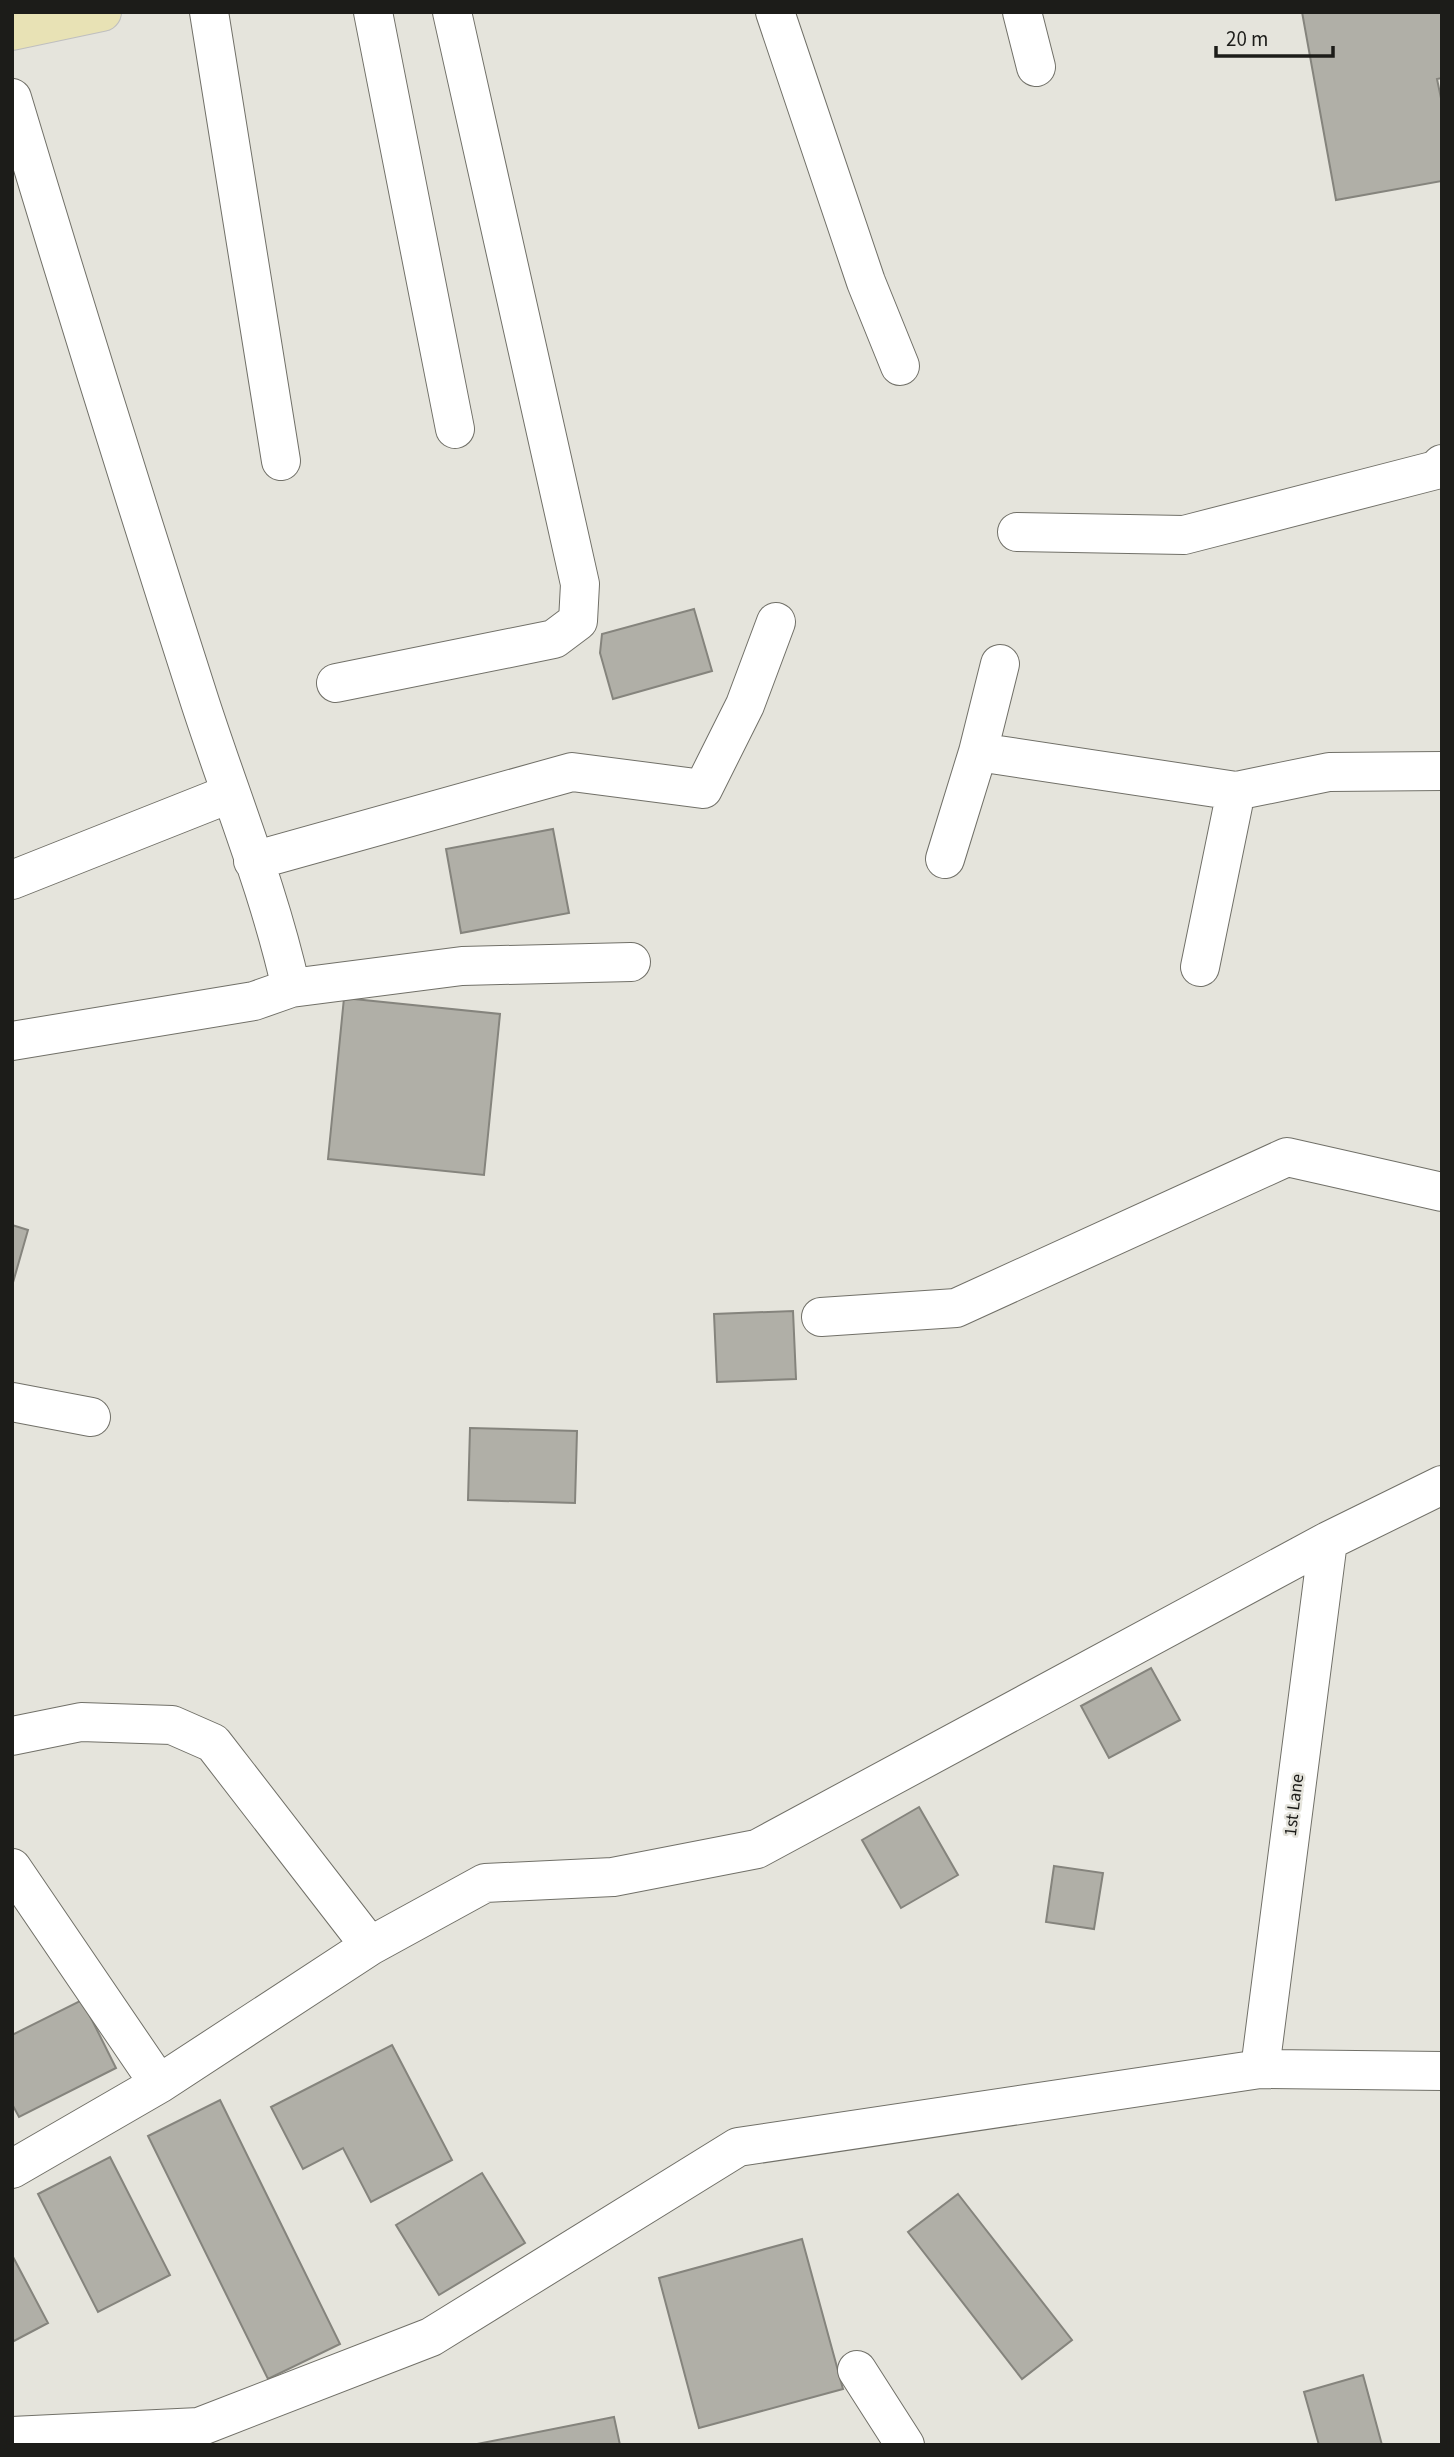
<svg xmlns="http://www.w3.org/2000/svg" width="1454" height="2457" viewBox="0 0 1454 2457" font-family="'Source Sans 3',sans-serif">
<rect width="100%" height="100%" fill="#e5e4dc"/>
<!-- building -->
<path fill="#b0afa7" stroke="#85847d" stroke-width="2" d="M1302 12H1442V78L1437 79 1442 103V181L1336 200Z
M694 609 712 671 613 699 600 653 602 634Z
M553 829 569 913 461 933 446 849Z
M344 998 500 1014 484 1175 328 1159Z
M12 1225 28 1230 12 1286Z
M793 1311 796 1379 717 1382 714 1314Z
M470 1428 577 1431 575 1503 468 1500Z
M1151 1668 1180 1720 1109 1758 1081 1706Z
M919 1807 958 1875 901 1908 862 1840Z
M1054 1866 1103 1873 1094 1929 1046 1922Z
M82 2000 116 2068 19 2117 12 2104V2035Z
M392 2045 452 2160 371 2202 343 2148 303 2169 271 2107Z
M220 2100 340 2344 268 2379 148 2136Z
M110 2157 170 2275 98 2312 38 2194Z
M482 2173 525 2243 439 2295 396 2225Z
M958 2194 1072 2340 1022 2379 908 2232Z
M802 2239 843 2389 699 2428 659 2278Z
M12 2255 48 2323 12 2342Z
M1363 2375 1382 2445H1319L1304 2392Z
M614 2417 620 2445H472Z"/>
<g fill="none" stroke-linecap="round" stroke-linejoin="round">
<!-- minor casing -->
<g stroke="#717068" stroke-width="40">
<path id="minor" d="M209 12 281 461
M373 12 455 429
M775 12 866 282 900 366
M1022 12 1036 67
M12 98C72 298 134 497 198 696 229 793 269 889 291 988L254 1001 12 1041
M1017 532 1184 535 1436 470 1442 464
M336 683 554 639 578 621 580 584 452 12
M978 752 1236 791 1329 772 1442 771
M945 859 978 752 1000 664
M253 861 572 772 703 789 745 705 776 622
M12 880 229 794
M1200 967 1236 791
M291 988 462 966 631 962
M821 1317 956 1308 1287 1157 1442 1192
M12 1402 91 1417
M12 1736 81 1722 172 1725 213 1743 370 1946
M12 1868 159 2084
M1260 2069 1328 1541
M12 2169 159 2084 370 1946 485 1883 613 1877 757 1849 1328 1541 1442 1485
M857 2370 905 2445
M12 2436 199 2427 431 2337 738 2147 1260 2069 1442 2071"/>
</g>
<!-- major casing -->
<g stroke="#bfbfbf" stroke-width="40">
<path id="major" d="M12 31 102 12"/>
</g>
<!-- minor -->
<use href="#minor" stroke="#fff" stroke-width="38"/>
<!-- major -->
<use href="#major" stroke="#e8e2b5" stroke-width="38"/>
</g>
<g text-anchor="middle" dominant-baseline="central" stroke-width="5" stroke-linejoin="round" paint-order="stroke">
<!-- street labels -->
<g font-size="18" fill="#1c1c19" stroke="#e5e4dc">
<text transform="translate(1294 1805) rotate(-83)">1st Lane</text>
</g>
</g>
<!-- border -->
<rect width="1454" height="2457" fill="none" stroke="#1c1c19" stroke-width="28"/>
<!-- scale -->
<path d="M1216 46v10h117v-10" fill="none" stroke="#1c1c19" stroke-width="3.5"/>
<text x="1226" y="46" font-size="21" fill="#1c1c19" stroke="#e5e4dc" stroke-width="5" paint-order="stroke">20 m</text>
</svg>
